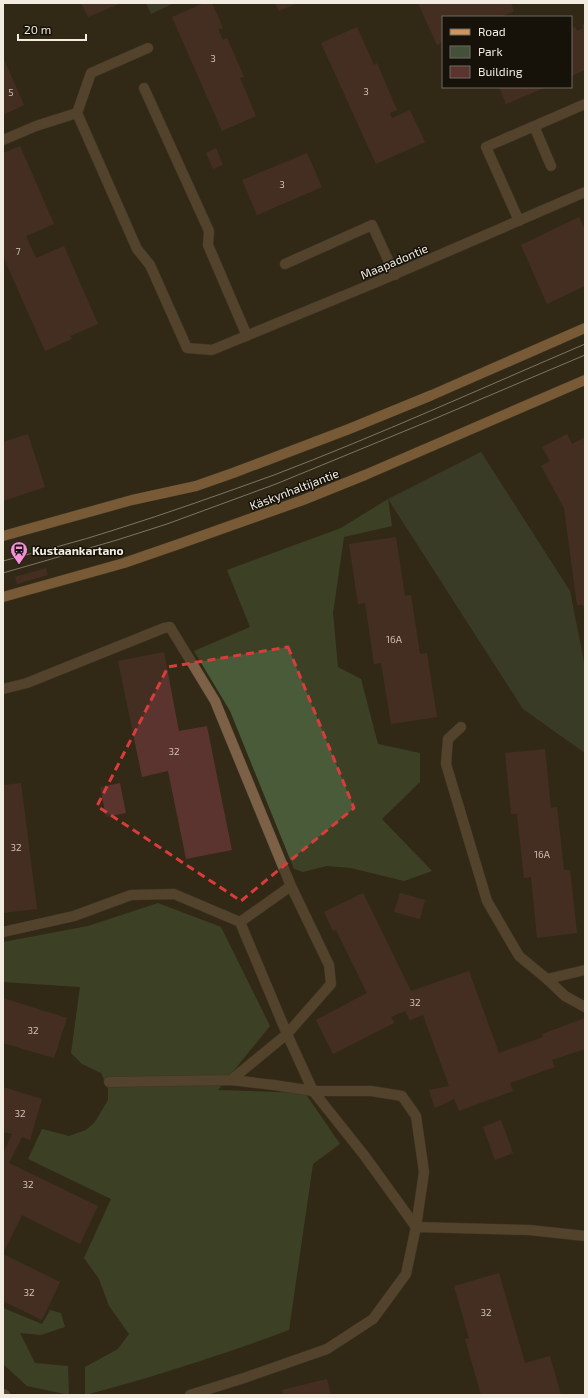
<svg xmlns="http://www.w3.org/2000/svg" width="588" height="1398" viewBox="0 0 588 1398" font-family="'Exo 2',sans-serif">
<rect width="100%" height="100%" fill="#322916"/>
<!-- green -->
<path fill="#45503b" d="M146 3H174L151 14Z
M481 452 570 591 585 667V753L523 709 388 499Z"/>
<!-- forest -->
<path fill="#4a5b39" d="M388 499 392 526 344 537 333 613 338 667 361 679 378 744 420 753V782L382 819 432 871 404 881 351 868 327 866 303 872 294 869 230 711 194 651 250 627 227 570 341 528Z
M158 903 221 927 270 1026 218 1090 305 1093 340 1144 313 1164 289 1330C222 1355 154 1377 85 1395V1367L118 1349 129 1334 109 1306 99 1279 84 1258 111 1199 28 1159 42 1129 69 1136 86 1130 95 1122 108 1100V1089L101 1073 82 1064 71 1053 80 987 3 982V942L88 926Z
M3 1308 42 1324 50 1310 61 1313 65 1327 41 1335 20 1333 35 1363 68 1366 69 1395 27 1386 3 1364Z"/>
<!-- building -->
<path fill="#5b3430" d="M81 3H121L88 17Z
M204 3H212L223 28 218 29 223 40 227 38 244 77 240 78 256 116 222 131 172 17Z
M275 3H298L279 11Z
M418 3H511L514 11 501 17H443V42L437 45Z
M585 23V70L571 76V29L575 27 577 31 583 28 582 25Z
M357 27 374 65 377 63 397 110 390 113 392 118 410 110 425 142 376 164 321 43Z
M3 57 24 105 3 115Z
M499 87H546L506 104Z
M20 146 54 224 26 236 36 258 64 246 98 324 70 336 72 339 45 351 3 256V153Z
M216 148 223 165 213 169 206 153Z
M307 153 322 187 257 215 242 180Z
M579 217 585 229V286L547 304 521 245Z
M28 434 45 487 3 501V442Z
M567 434 572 444 585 437V610L583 605H577L564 508 541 466 550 461 542 447Z
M396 537 405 596 411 595 420 654 427 653 437 717 391 724 381 663 374 664 365 603 358 604 349 544Z
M46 568 48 575 17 584 15 577Z
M164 652 179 731 207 726 232 850 186 859 168 771 142 777 118 661Z
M545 749 551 808 557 807 564 870H570L577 933 537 938 531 877 524 878 517 814H511L505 753Z
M21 783 37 909 3 913V785Z
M120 783 126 813 106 817 100 787Z
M363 893 411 991 469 971 499 1053 543 1037 542 1034 585 1018V1049L552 1060 555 1067 510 1083 513 1091 459 1111 454 1099 435 1108 429 1090 449 1086 423 1015 410 1020 405 1011 391 1017 394 1023 333 1054 316 1020 367 993 336 930 333 931 324 912Z
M400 893 425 900 420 919 394 912Z
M3 998 67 1018 54 1058 3 1043Z
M3 1087 42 1099 30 1140 22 1137 9 1163 98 1206 80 1244 22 1215 3 1253V1153L12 1134 3 1132Z
M501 1120 513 1153 495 1160 483 1127Z
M3 1254 60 1282 42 1320 3 1301Z
M499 1273 525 1363 550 1356 561 1395H481L465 1339 469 1338 454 1286Z
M327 1379 331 1395H283L282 1390Z"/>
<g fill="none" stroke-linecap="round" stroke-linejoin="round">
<!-- minor casing -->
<g stroke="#4d4432" stroke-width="11">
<path id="minor" d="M148 48 91 73 77 113 137 249 150 265 187 348 212 350 377 282 585 192
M144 88 209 231 208 245 247 336
M534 126 551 166
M3 140 36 126 77 113
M519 221 486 147 585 104
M285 264 372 225 395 275
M3 689 27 683 164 628 170 627 215 701 291 886 240 922 287 1034 313 1091 364 1155 416 1227 529 1230 585 1236
M461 727 448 739 446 764 487 901 519 956 547 979 585 970
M3 932 74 916 131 895 174 894 240 922
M547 979 565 996 585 1007
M109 1082 231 1080 287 1034 331 984 329 965 291 886
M3 1394 5 1395
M190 1395 244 1378 327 1349 373 1319 406 1274 416 1227 424 1172 416 1116 402 1096 371 1091H313L274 1085 231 1080"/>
</g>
<!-- major casing -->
<g stroke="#4d4432" stroke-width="11">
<path id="major" d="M3 536 132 500 196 486 233 473 349 429 432 395 585 328
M3 597 124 563 179 544 303 500 365 475 585 380"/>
</g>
<!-- minor -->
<use href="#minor" stroke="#7d6147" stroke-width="10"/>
<!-- major -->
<use href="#major" stroke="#cf955e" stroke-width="10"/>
<!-- tram -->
<path stroke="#d7d0c3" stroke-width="1" d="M3 561C40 551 78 542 114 530 168 513 221 494 274 475 379 435 482 388 585 344
M3 573 117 540 167 524 276 484 434 419 585 355"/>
</g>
<!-- marked area -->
<path d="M0 0H588V1398H0ZM288 647 354 808 241 901 97 806 168 667Z" fill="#322916" fill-opacity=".55" fill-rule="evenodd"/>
<path fill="none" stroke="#d93c3a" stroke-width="3" stroke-dasharray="8 5" stroke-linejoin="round" d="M288 647 354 808 241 901 97 806 168 667Z"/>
<!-- icons -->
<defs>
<g id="station-pin" transform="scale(0.9)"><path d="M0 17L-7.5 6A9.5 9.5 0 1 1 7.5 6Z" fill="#f291d6" stroke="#16120a"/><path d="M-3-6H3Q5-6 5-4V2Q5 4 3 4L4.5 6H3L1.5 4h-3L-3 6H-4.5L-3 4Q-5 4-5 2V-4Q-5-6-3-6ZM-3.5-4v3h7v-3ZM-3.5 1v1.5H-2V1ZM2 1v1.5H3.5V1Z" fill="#111"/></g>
</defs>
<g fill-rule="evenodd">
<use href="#station-pin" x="19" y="550"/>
</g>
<g text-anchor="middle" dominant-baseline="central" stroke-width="3" stroke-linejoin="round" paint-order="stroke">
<!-- number labels -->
<g font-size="10" fill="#ccbeb4">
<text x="213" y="58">3</text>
<text x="366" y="91">3</text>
<text x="11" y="92">5</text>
<text x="282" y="184">3</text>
<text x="18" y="251">7</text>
<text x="394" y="639">16A</text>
<text x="174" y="751">32</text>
<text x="16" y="847">32</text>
<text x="542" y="854">16A</text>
<text x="415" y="1002">32</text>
<text x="33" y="1030">32</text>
<text x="20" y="1113">32</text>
<text x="28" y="1184">32</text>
<text x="29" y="1292">32</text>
<text x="486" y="1312">32</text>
</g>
<!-- street labels -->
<g font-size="12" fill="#f2ece0" stroke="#16120a">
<text transform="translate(394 261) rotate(-23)">Maapadontie</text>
<text transform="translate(294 489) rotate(-21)">Käskynhaltijantie</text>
</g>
<!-- poi labels -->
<g font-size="12" font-weight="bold" fill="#f2ece0" stroke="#16120a" text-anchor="start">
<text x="32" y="550">Kustaankartano</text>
</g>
</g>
<!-- border -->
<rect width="588" height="1398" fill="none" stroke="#f2ece0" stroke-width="8"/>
<!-- legend -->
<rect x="442" y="16" width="130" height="72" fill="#16120a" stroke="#6e6960"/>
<rect x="450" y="29" width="20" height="6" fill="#cf955e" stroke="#6e6960"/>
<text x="478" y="36" font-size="12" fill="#f2ece0">Road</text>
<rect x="450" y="46" width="20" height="12" fill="#45503b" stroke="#6e6960"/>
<text x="478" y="56" font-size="12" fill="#f2ece0">Park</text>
<rect x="450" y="66" width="20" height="12" fill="#5b3430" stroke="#6e6960"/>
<text x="478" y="76" font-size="12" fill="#f2ece0">Building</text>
<!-- scale -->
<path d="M18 34v6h68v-6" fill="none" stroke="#f2ece0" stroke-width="2"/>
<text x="24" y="34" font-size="12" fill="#f2ece0" stroke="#16120a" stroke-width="3" paint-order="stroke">20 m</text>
</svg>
